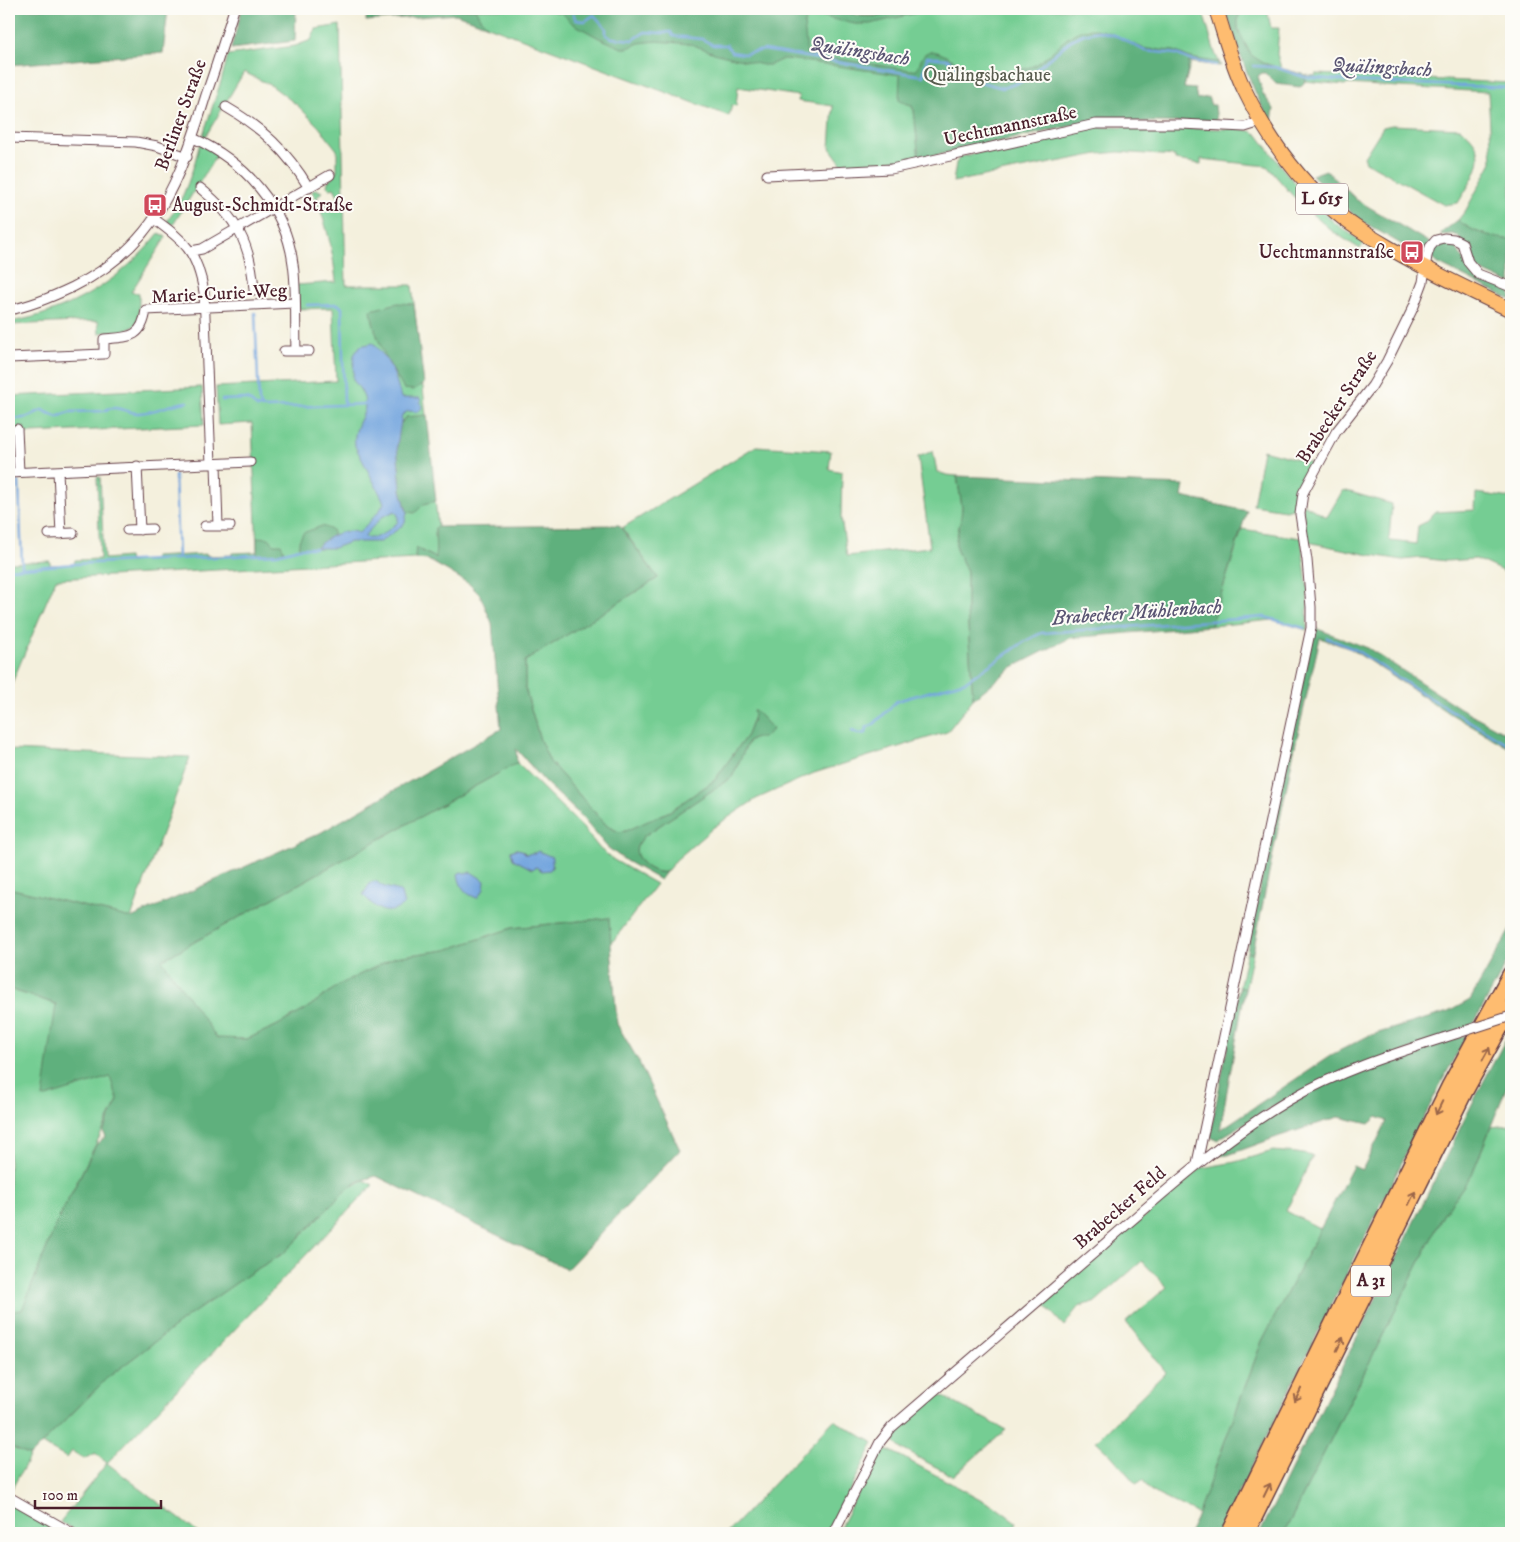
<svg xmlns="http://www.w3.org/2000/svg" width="1520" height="1542" viewBox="0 0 1520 1542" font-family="'IM FELL DW Pica',serif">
<rect width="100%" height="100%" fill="#fdfcf7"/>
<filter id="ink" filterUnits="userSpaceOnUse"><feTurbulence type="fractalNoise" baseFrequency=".02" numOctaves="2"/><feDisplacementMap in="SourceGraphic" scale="10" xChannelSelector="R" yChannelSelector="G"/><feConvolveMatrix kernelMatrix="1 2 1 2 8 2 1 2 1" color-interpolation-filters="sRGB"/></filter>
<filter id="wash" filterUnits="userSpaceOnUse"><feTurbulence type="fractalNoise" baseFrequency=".0096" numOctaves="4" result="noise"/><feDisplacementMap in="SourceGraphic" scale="20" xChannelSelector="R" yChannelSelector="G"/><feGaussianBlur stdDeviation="1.12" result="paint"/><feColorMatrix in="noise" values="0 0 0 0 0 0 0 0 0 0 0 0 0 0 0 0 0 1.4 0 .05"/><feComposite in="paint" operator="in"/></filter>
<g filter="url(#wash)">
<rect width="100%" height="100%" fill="#f4f0dd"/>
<!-- green -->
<path fill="#74cd93" stroke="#5f765f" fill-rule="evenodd" d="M457 9H830C864 20 882 16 916 9H1202L1215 53 1221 66 1192 59 1175 119 911 106 914 110 919 159 882 167 842 171 841 163 830 148 833 106 798 101 799 96 738 87 736 106 732 105 729 116 488 26 485 23Z
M1242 9H1267L1271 28H1279L1277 54 1281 68C1270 65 1260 63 1252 56 1249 54 1247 49 1246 46 1240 34 1232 20 1242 9Z
M340 25 346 285H412L438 527 435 528 436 558 416 548 415 559 56 579 9 690V563L50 561V565L74 564 75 560 100 559 97 477H100L104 559 128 557 129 562 153 560 154 557 207 554V556L232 555V553L257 552 252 423 218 425 216 387 336 381 333 308 299 309 297 285 336 282C333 250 326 219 312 191L316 189 322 192 317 197 322 207 340 199 334 188 330 189 327 186 328 181 334 176 333 173 337 171V150L319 127 297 105 272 86 244 72 204 139 202 138 222 78 228 55 295 46 311 40 316 29Z
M1316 74 1511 83V240C1492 237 1472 233 1458 220L1466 210 1492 162 1488 92 1346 84 1345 85 1305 81 1306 75 1315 76Z
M1392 125 1460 128C1494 152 1475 175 1458 203L1444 205 1366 162 1364 157 1383 127Z
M1096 127 1240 129 1251 131 1258 135 1283 169 1314 204 1336 224 1364 243 1360 249 1332 231 1311 213 1293 196 1267 166 1201 159V164L1175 160V156L1119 152 1098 154 953 182 956 163 960 157Z
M200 142 218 153 173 225 167 221C184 201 194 168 200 142Z
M159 233 166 237 131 292 139 293V317L136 325 127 330 99 333 98 321 9 325V322C69 313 122 280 159 233Z
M202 387 204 425 9 434V396Z
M756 446 831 451 829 469 842 472 841 518 847 556 930 547 918 457 933 451 937 472 947 475 957 476 962 507 961 519 956 540V549L967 571V611L973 699 947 732 814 773 756 799 714 827 676 860 666 872C653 875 632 860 637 846 639 843 642 839 644 836L732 777 748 742 772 729 763 720 754 716 747 735 715 780 670 811 633 829 619 832 607 826 550 762 540 740 525 688V661L658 578 622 528Z
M1263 450 1315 464 1294 508 1285 510 1253 505Z
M1343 490 1392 504 1389 539 1391 541 1416 544 1418 526 1426 522 1435 512 1475 510 1476 493 1511 498V575L1476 559 1446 561 1421 558 1403 560 1365 554 1308 542 1303 512V504L1327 517Z
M1242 529 1301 538 1308 591 1307 630 1273 620 1211 626Z
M9 750 190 757 131 918 9 888Z
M517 763 583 828 600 849 614 860 656 884 611 944 608 918 512 928 446 950 396 957 339 985 303 1011 276 1026 247 1039H217L162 960ZM516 849 522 850 526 854 535 853 552 862V867H536L532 869 513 859 511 851Z
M1247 951 1251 954 1253 952 1245 990 1244 988 1239 989Z
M9 989 56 1004 110 1077 118 1100 57 1222 22 1311H9Z
M1511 1125V1533H1284L1443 1215 1472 1174 1491 1127Z
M1273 1151 1297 1153 1313 1156 1286 1211 1321 1229 1262 1341 1198 1514 1154 1493 1150 1491 1143 1480 1136 1484 1109 1453 1096 1441 1166 1372 1126 1322 1167 1287 1142 1261 1094 1303C1075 1304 1074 1314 1064 1326L1043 1303 1201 1168 1235 1162Z
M364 1180 373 1185 107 1463 198 1533H80L60 1522 107 1463 95 1453 84 1459 72 1451 67 1458 42 1444 107 1378 190 1315 252 1272 284 1253 348 1188Z
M938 1394 1006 1430 953 1476 900 1448 893 1441V1433Z
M834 1420 874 1443 828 1533H727Z
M9 1446 30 1456 10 1492 9 1491Z
M883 1450 891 1451 997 1508 1016 1522 1011 1533H837L879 1452Z
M9 1501 64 1533H9Z"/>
<!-- forest -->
<path fill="#5fb07d" stroke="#546854" d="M9 9H168L163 53 9 65Z
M242 9H296L295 41 231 49Z
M367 9H475L481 19 488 26 456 14 366 21Z
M543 9H833L862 16H880L907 9H934L870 24H855L832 19 810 12 804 24 807 54 910 70H916C920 65 921 56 926 53 944 41 980 96 1021 75L1017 69C1047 71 1059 32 1089 29 1111 28 1127 44 1147 49 1156 50 1165 50 1174 51 1179 53 1183 55 1188 57 1198 60 1208 61 1219 62V66L1189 62 1184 88 1195 89 1197 99 1208 97 1211 105H1215L1217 123 1095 121 919 159 914 110 911 105 899 101 900 75 795 60 783 59 770 65H763L717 54 691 44 657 41 639 43 628 48H622L599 38 572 23 562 13Z
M1225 9H1242L1238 18V30L1251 55 1265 64 1306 75 1304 83 1300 87 1276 84 1265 73H1262L1258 76 1263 94 1274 109 1272 121 1270 123C1251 86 1237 49 1225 9Z
M1326 170 1357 200 1430 243 1422 253 1418 254 1358 219 1312 175Z
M1458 220C1472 233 1492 237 1511 240V284L1478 269 1458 236 1453 234 1442 235 1441 233Z
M1448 242C1462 247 1462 267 1477 278L1511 290V300L1435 262 1431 256C1433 246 1438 243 1448 242Z
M398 303 414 304 424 384 413 390 404 389C389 365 374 338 371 310Z
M427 415 436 501 424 504 415 513 407 512 401 490 397 446 399 426 406 417Z
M957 476 1184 485 1182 497 1247 511 1211 626 1070 638 1013 667 973 699 967 611V571L956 549V540L961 519 962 507Z
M619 525 658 578 525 661V688L540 740 550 762 607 826 619 832 626 831 670 811 715 780 747 735 752 722 754 716 753 711 755 710 773 729 763 738H755L748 742 732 777 644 836C642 839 639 843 637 846 632 860 653 875 666 872L660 880 626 861 607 847 578 813 545 782 516 749 517 763 162 960 217 1038 247 1039 276 1026 303 1011 339 985 395 957 446 950 512 928 609 918 617 1024 638 1060 680 1150 567 1269 376 1176 359 1181 348 1188 284 1253 252 1272 190 1315 107 1378 30 1456 9 1446V1311L22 1310 57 1222 96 1145 106 1136 103 1132 118 1100 110 1077 43 1098 56 1004 9 989V888L131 918 320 833 501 729 492 623 480 595 469 584 448 571 428 560 415 559 416 548 436 558 435 528 438 527Z
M322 526 332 530 334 536 315 548H299V541L303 533Z
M257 537 269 538 274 544H281L284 551 277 554 257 555Z
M1315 628 1368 648 1460 708 1511 736V749L1444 710 1351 649 1320 638 1293 755 1253 952 1249 954 1247 951 1284 768 1290 752 1294 721 1314 629Z
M1511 928V955L1473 1025 1288 1098 1217 1140 1212 1138 1210 1134 1239 989 1241 987 1244 988 1245 990 1220 1130 1333 1054 1368 1036 1448 1012 1470 1000Z
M1511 1029V1076L1472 1174 1443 1215 1284 1533H1260L1475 1098Z
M1467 1035 1441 1083 1219 1533H1189L1196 1519 1262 1341 1353 1166 1362 1170 1387 1121 1377 1117 1369 1124 1339 1117 1280 1136 1228 1155 1217 1156C1230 1145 1244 1132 1259 1122 1320 1080 1395 1054 1467 1035Z"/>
<!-- water -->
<path fill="#73a5de" stroke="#5e6284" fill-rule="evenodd" d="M373 343C391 363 395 373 401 398H420L422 408 418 412 408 411 402 415 397 446 401 490 407 512 405 522 401 527 380 542H350L334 548H315C326 538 343 527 359 533L380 510 384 503 382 498 355 446C351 417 381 412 353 380L354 355 360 346ZM395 511 398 515V522C389 529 377 542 365 537L366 534 382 517Z
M516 849 522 850 526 854 535 853 538 851 552 857V867L550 870 542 871 536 867 532 869 513 859 511 851Z
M461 872 466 873 471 872 485 881 484 889 477 898C465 894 460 887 458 874Z
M376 881C386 891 392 886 401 893L404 905C385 918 377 909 363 895L370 883Z"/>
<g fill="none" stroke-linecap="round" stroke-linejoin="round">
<!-- stream -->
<path stroke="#73a5de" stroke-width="2.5" d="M551 9H560
M571 9 576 20 585 21 594 15 606 28V35L612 38 633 40 645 32 662 33 671 32 673 36 702 39 713 45H727L731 52 744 54 764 50 923 76 927 57 947 59 964 74 973 80 1003 88 1021 82 1071 40 1084 34 1099 31 1117 36 1145 51 1176 54 1190 60 1216 65
M1253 66 1275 67 1304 77 1349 81 1511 88
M307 305 338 304 342 308 344 404
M255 313 259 401 262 408
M222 400 247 399 257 407 266 408 366 404
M9 417C26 421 28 416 42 410L57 417 69 412 104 411C115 403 126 413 138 413 155 413 170 403 188 402
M175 476 178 558
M19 482 22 567
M9 569 75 564 277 554 299 548H315
M1327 638 1356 650 1417 690 1511 746
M852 731 859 734 866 733 867 727 873 725 897 701 966 681 1024 642 1041 633 1265 617 1304 628"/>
</g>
</g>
<g filter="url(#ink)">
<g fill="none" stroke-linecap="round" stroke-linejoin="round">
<!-- street casing -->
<g stroke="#643e46" stroke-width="11">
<path id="street" d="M226 107C262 128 287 151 309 188
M9 138 136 142 157 146 187 157
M193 138C244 161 286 207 293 264 297 290 295 324 296 351
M767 175 891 169 1096 124H1181L1245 127 1261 122
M200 188C236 217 251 243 254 290
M154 219C186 242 197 252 204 292L211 464
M191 251 202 249 330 175
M9 310C31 306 52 297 73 287 157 246 180 179 206 95 216 67 225 38 234 9
M284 351H309
M9 358 104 354V339C128 337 142 339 146 310L294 303
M17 429 19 472
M216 464 218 526
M137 466 140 530
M58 471 61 534
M9 473 250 462
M205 526H230
M127 530 152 529
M49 534 73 533
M1197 1163 1311 628V607L1307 560 1300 514 1303 493 1336 432 1372 386 1387 361 1414 306 1423 282 1427 256 1430 247 1436 240 1444 238 1454 239 1462 243 1468 262 1478 274 1511 287
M9 1497 72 1533
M834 1533 880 1442 892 1427C962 1367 1032 1307 1101 1247 1161 1195 1220 1141 1289 1100 1337 1072 1390 1055 1443 1038"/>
</g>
<!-- primary casing -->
<g stroke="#643e46" stroke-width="16">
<path id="primary" d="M1216 9C1225 36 1232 65 1245 91 1266 135 1294 174 1330 207 1348 224 1371 237 1393 250 1431 272 1471 291 1511 310"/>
</g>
<!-- highway casing -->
<g stroke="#643e46" stroke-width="19">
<path id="highway" d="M1230 1533 1450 1086 1511 974
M1246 1533 1464 1092 1511 1007"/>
</g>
<!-- street -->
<use href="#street" stroke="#fff" stroke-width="9"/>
<!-- primary -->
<use href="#primary" stroke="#febc70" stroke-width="14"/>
<!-- highway -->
<use href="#highway" stroke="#febc70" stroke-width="16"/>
<!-- street-bridge casing -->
<g stroke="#643e46" stroke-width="11" stroke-linecap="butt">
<path id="street-bridge" d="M1443 1038 1511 1016"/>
</g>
<!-- street-bridge -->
<use href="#street-bridge" stroke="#fff" stroke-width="9"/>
</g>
<!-- one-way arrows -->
<defs><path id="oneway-shaft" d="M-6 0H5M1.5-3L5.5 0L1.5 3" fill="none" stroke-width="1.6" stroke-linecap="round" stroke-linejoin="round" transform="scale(1.25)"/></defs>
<g stroke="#9b664a">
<use href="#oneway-shaft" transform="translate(1486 1054) rotate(-61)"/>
<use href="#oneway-shaft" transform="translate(1439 1108) rotate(116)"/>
<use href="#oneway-shaft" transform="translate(1412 1198) rotate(-64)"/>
<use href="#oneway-shaft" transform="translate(1340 1344) rotate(-64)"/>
<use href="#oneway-shaft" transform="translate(1298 1395) rotate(116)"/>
<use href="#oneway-shaft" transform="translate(1267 1490) rotate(-64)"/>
</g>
</g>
<!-- icons -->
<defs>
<g id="bus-square" transform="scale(1.25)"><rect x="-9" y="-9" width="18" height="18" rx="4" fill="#d1495b" stroke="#fdfcf7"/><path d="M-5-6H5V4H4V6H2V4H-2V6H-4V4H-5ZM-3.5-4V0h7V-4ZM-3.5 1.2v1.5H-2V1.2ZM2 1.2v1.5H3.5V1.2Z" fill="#fff"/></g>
</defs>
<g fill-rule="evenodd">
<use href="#bus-square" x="155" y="205"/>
<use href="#bus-square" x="1412" y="252"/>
</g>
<g text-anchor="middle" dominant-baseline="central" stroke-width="4" stroke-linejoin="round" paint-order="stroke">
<!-- shield labels -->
<g fill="#fdfcf7" stroke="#806168" stroke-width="1">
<rect x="1296" y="183.5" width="52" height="31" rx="4"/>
<rect x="1351" y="1265.5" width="40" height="31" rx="4"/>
</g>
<g font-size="18" font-weight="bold" fill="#4a1f2b">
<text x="1322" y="199">L 615</text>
<text x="1371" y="1281">A 31</text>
</g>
<!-- park labels -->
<g font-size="19" fill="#595c4f" stroke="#fdfcf7">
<text x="987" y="75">Quälingsbachaue</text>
</g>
<!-- street labels -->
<g font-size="19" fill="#4a1f2b" stroke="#fdfcf7">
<text transform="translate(181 115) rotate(-70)">Berliner Straße</text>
<text transform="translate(1010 126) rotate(-12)">Uechtmannstraße</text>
<text transform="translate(219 294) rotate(-3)">Marie-Curie-Weg</text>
<text transform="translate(1337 407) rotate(-57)">Brabecker Straße</text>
<text transform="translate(1120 1208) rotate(-41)">Brabecker Feld</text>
</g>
<!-- poi labels -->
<g font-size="19" fill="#4a1f2b" stroke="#fdfcf7" text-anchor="start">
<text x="172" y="205">August-Schmidt-Straße</text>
<text x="1394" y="252" text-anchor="end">Uechtmannstraße</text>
</g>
<!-- water labels -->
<g font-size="20" font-style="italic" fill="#5a5573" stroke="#fdfcf7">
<text transform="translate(860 52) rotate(9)">Quälingsbach</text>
<text transform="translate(1382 68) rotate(3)">Quälingsbach</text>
<text transform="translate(1137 613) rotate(-4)">Brabecker Mühlenbach</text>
</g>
</g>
<!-- margin -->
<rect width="1520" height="1542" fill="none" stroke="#fdfcf7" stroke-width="30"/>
<!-- scale -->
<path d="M35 1500v8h126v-8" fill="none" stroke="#4a1f2b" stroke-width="2.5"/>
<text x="42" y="1500" font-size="15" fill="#4a1f2b" stroke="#fdfcf7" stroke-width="4" paint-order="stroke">100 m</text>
</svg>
